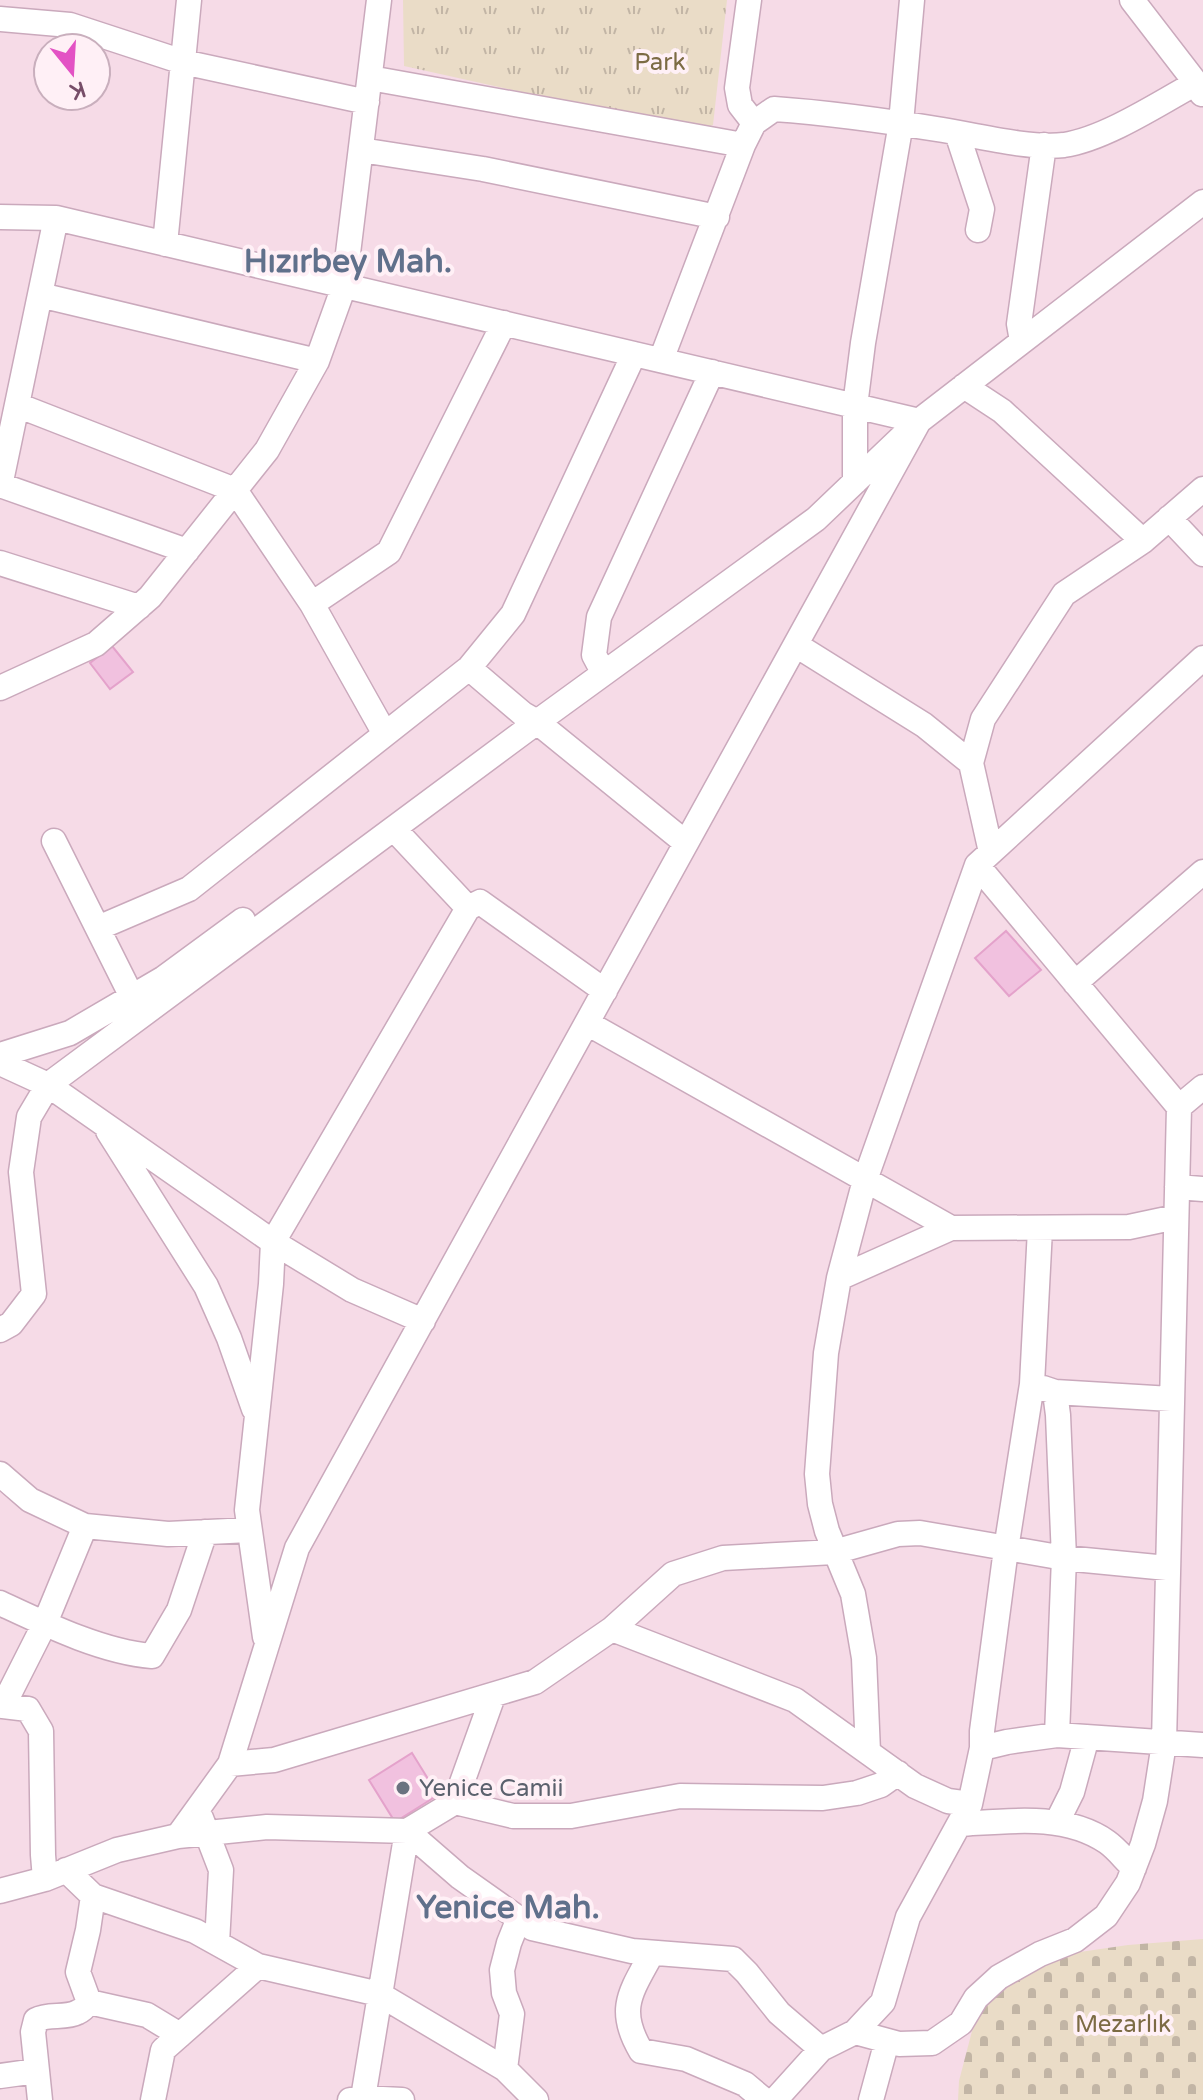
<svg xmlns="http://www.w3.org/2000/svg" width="1203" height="2100" viewBox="0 0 1203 2100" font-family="'Varela Round',sans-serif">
<defs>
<pattern id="cemetery-stones" width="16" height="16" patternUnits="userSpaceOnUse" patternTransform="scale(2)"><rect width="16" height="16" fill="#eadcc7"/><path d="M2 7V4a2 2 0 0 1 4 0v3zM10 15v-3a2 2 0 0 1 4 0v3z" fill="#c2b5a5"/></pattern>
<pattern id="park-tufts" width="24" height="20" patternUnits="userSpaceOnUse" patternTransform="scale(2)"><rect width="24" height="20" fill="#eadcc7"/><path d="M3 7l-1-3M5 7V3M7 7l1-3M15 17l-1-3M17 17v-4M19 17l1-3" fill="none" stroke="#c2b5a5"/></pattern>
</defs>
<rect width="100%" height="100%" fill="#fce9f1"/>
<!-- residential -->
<path fill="#f6dbe7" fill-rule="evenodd" d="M0 0H1203V2100H0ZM48 48H96V96H48Z"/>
<!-- cemetery -->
<path fill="url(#cemetery-stones)" d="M1203 1939V2100H958L959 2081 972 2031 986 2005 1017 1978 1073 1953 1128 1945Z"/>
<!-- park -->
<path fill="url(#park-tufts)" d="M403 0H727L713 125 698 131 404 66Z"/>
<!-- building -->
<path fill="#f1c1df" stroke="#e4a2cb" stroke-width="2" d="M112 646 133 672 110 689 90 663Z
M1006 931 1041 970 1009 996 975 958Z
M412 1753 438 1795 395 1822 369 1780Z"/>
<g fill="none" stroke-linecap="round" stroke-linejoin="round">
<!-- minor casing -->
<g stroke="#caa9bc" stroke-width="27">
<path id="minor" d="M749 0 737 88 740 105 754 123
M1132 0 1196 83 1202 94
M0 19 70 25 183 62 367 102
M370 78 743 145
M957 133 982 209 978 230
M361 150 483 169 717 217
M0 217 56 218 919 421
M165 244 189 0
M40 295 317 361
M1022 341 1019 324 1044 145
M661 360 743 145 754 123 774 109C831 113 887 121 943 130 978 136 1031 149 1064 145 1105 139 1160 103 1196 83
M964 386 1002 411 1143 541
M17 405 235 490 312 604 385 734
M855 482V406L863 343 901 123 912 0
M0 485 187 551
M0 486 56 218
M1169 518 1203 554
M0 563 139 607
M312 604 389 552 504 323
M796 645 924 725 971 763
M469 668 523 714 537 722 686 843
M602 670 594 655 599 617 712 372
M0 688 96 644 150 597 267 450 317 361 344 286 379 0
M54 841 132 997
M991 852 971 763 983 719 1064 594 1143 541 1203 489
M468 908 480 902 605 991
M98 928 189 889 469 668 513 614 634 354
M1075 983 1203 872
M587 1023 951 1228 1129 1227 1176 1217
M0 1055 70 1033 164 978 243 920
M0 1063 48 1085 273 1242 352 1290 423 1321
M1179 1107 1203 1087
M108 1131 206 1286 229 1338 254 1409
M1177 1187 1203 1189
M839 1278 951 1228
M0 1330 11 1324 34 1294 21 1172 29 1117 48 1085 537 722 816 519 903 436
M1043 1388 1055 1392 1171 1399
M1055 1392 1058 1415 1064 1558 1057 1735
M0 1474 30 1500 85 1526 168 1534 249 1530
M0 1603C45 1624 102 1652 152 1656L179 1610 205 1532
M612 1629 795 1700 915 1786 948 1801 970 1804
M265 1637 247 1510 271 1284 273 1242 468 908 394 829
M982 1748V1731L1006 1549 1032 1384 1040 1229
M868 1752 864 1658 853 1594 827 1531 820 1504 817 1474 826 1353 839 1278 865 1180 977 865 1203 658
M230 1764 274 1760 535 1682 612 1629 673 1574 723 1558 834 1552 898 1534 920 1533 1064 1558 1167 1568
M455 1802 513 1816H571L680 1796 823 1798 857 1793 881 1785 898 1773
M201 1818 221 1870 217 1943
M1057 1822 1072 1792 1087 1737
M961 1824C1009 1821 1065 1813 1107 1842 1117 1849 1125 1860 1134 1868
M407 1831 460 1877 532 1928 632 1951 733 1959 747 1973 779 2013 821 2049
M178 1836 267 1827 407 1831 455 1802 493 1696
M66 1870 93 1896 195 1931 258 1966 379 1994 505 2069 536 2100
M45 1879 43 1855 41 1731 28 1709 3 1706 45 1623 85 1526
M0 1891 45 1879 117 1850 178 1836 230 1764 297 1548 919 421 1203 202
M93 1896 88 1930 78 1972 89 2002 147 2015 180 2035
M652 1953C631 1992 616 2009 641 2051L686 2059 745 2084 764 2100
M855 2032 899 2044 932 2043 961 2023 976 1998 999 1977 1040 1954 1075 1940 1106 1916 1128 1883 1143 1844 1155 1801 1164 1743 1179 1107 977 865
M505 2069 512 2014 504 1993 502 1970 509 1943 519 1918
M0 2076 36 2071
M363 2098 407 1831
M40 2100 33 2032 36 2020C49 2013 65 2019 78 2012 83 2010 86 2006 89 2002
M153 2100 163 2050 258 1966
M350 2100 363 2098 402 2100
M775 2100 821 2049 855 2032 883 2002 908 1917 970 1804 982 1748 1007 1742 1057 1735 1203 1745
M871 2100 887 2041"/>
</g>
<!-- minor -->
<use href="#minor" stroke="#fff" stroke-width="24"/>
</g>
<!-- markers -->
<circle fill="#6b7280" stroke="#fff0f6" stroke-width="3" cx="403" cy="1788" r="8"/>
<g text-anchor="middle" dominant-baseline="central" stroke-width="8" stroke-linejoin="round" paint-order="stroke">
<!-- park labels -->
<g font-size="24" fill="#7c6b44" stroke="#fff0f6">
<text x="660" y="62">Park</text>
<text x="1123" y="2024">Mezarlık</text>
</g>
<!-- worship labels -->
<g font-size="24" fill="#5b616d" stroke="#fff0f6" text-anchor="start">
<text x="419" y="1788">Yenice Camii</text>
</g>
<!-- district labels -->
<g font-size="32" font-weight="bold" fill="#60708b" stroke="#fff0f6">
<text x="348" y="262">Hızırbey Mah.</text>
<text x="508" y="1908">Yenice Mah.</text>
</g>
</g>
<!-- north arrow -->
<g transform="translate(72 72) rotate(162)"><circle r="38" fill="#fff0f6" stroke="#c9afbd" stroke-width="2"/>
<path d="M0-6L14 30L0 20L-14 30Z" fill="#e352c4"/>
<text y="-12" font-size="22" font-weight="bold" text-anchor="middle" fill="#774d68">K</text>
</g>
</svg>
